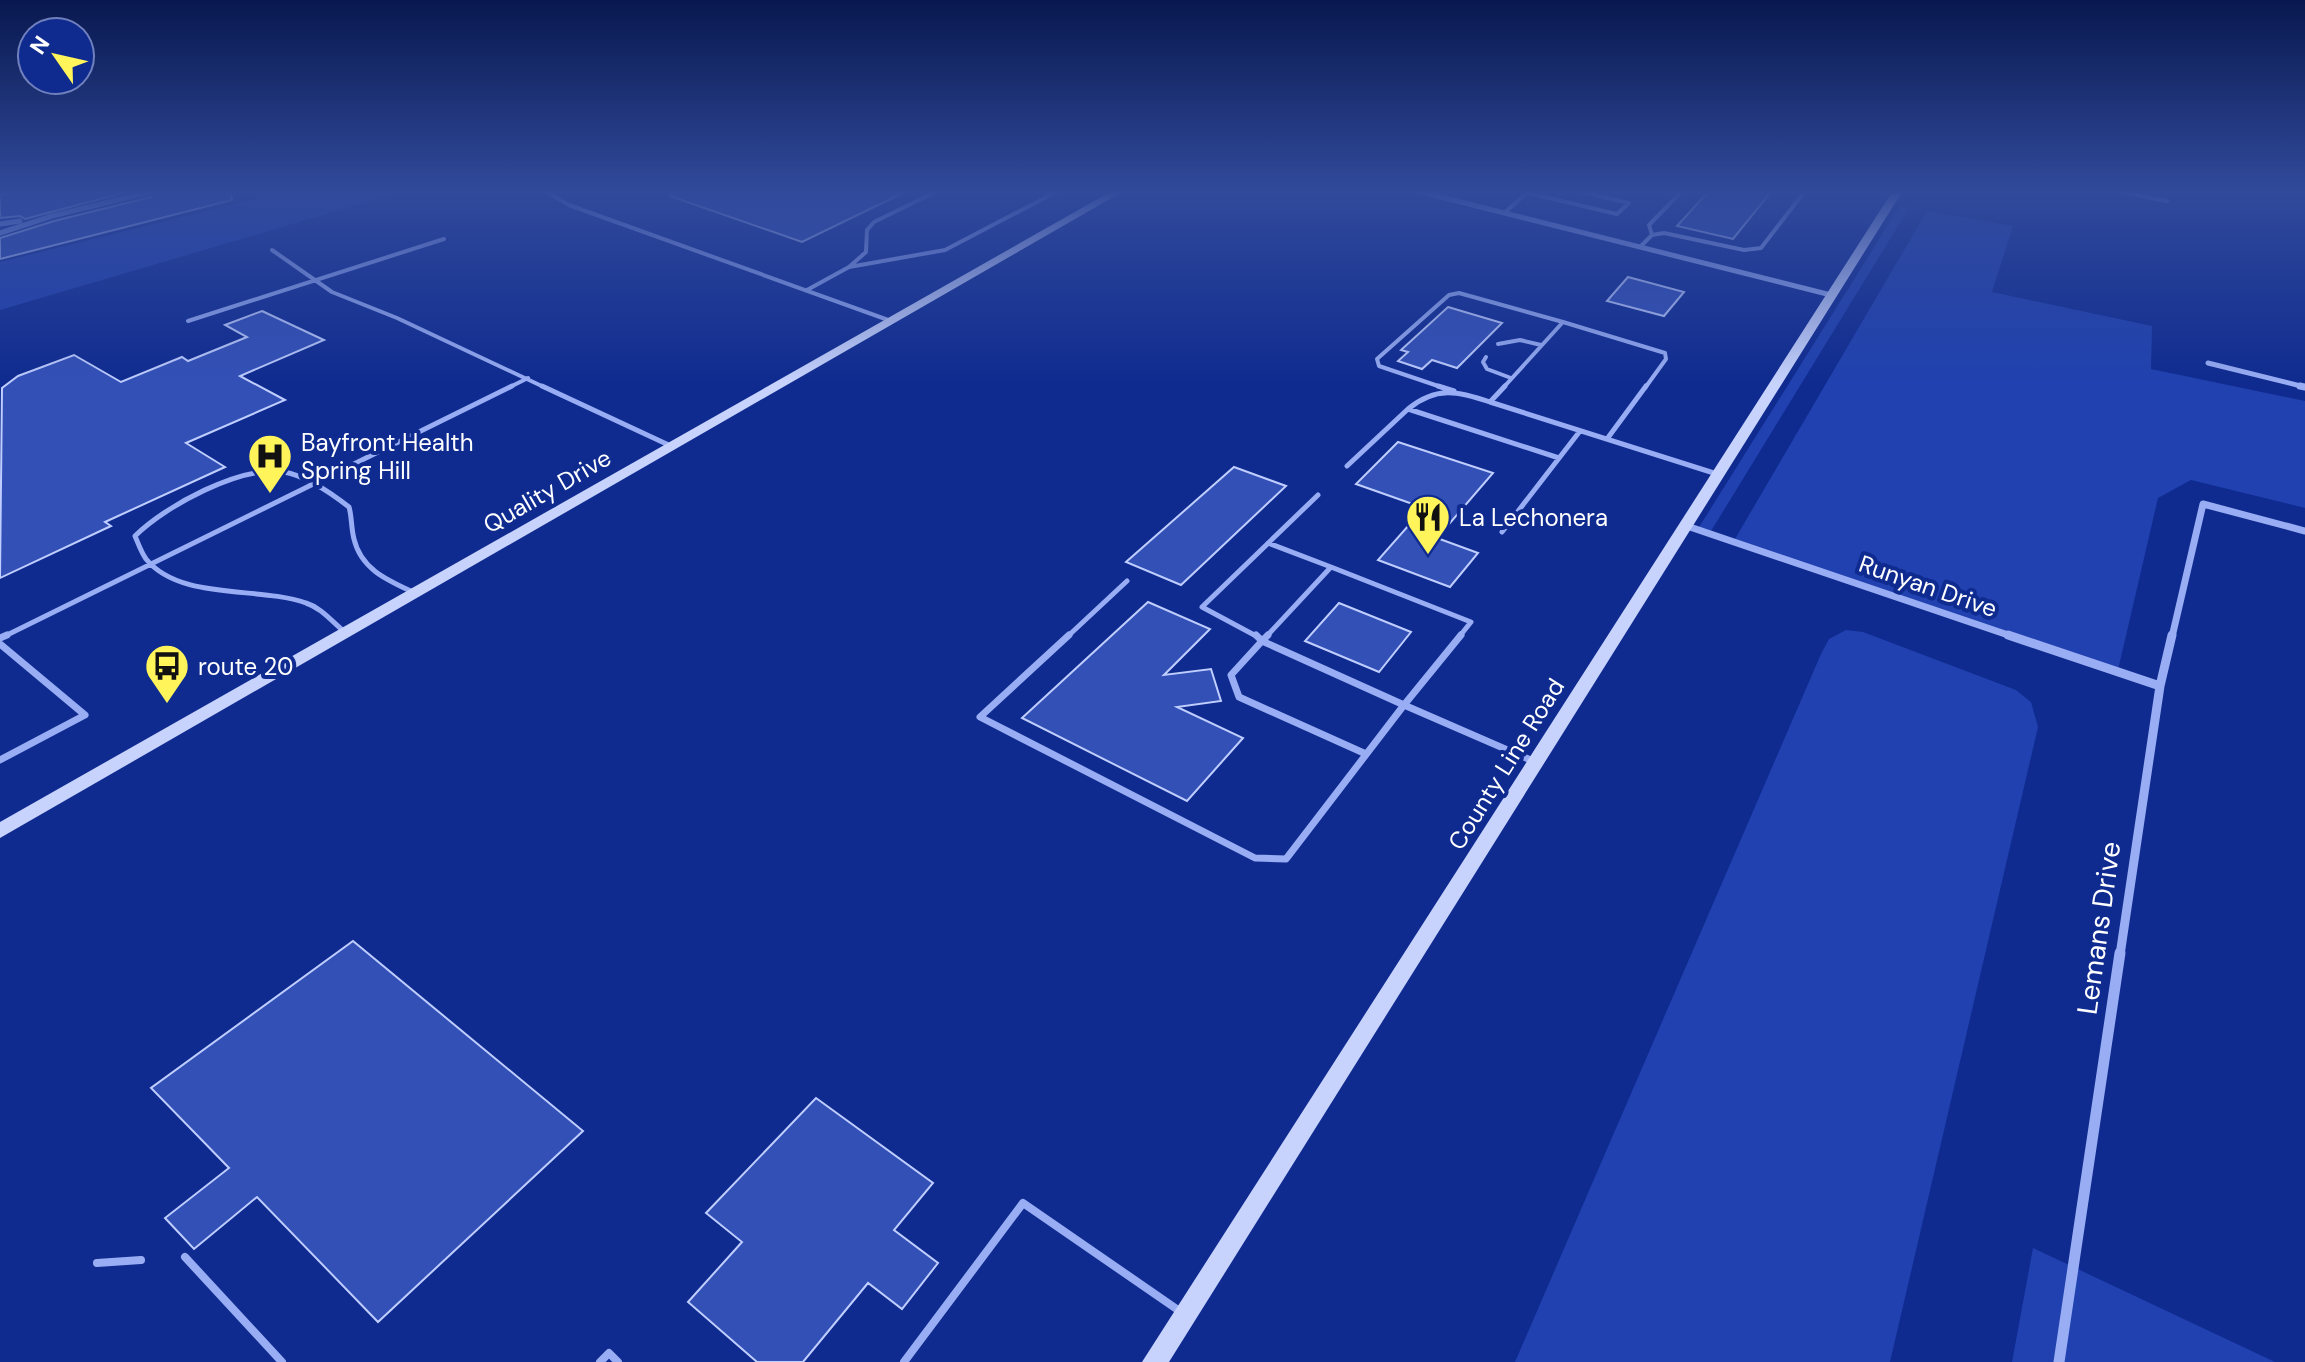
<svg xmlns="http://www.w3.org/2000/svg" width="2305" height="1362" viewBox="0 0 2305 1362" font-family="'DM Sans',sans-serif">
<rect width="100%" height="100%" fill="#0f2b8f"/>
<!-- green -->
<path fill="#2041af" d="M285 192H401L0 310V262Z
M1900 206 1909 208 1708 536 1696 532Z
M1927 211 2013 226 1992 292 2152 326 2151 369 2305 401V508L2191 480 2158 498 2118 670 1732 544Z
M1846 630 1863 632 2016 690 2031 702 2038 727 1890 1362H1515L1821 654 1829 639Z
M2033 1248 2275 1362H2012Z"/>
<!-- building -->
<path fill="#3350b7" stroke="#bfcefe" stroke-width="2" d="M12 192H127L25 219 20 216 0 218V195Z
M155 192H231L232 200 0 259V238L54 221 151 197Z
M671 192H905L802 242 670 196Z
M1708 192H1771L1733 239 1677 226Z
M1628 277 1684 292 1664 316 1607 301Z
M1448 307 1502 323 1457 368 1432 360 1422 369 1398 361 1408 352 1401 350Z
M262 311 324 340 240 376 285 400 186 443 225 467 105 522 111 526 0 578 2 388 18 376 74 355 121 382 182 357 188 361 247 337 225 325Z
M1398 442 1493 473 1437 538 1478 553 1450 587 1378 560 1424 508 1356 484Z
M1234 467 1286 486 1181 585 1126 562Z
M1148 602 1210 629 1164 675 1211 669 1221 701 1177 707 1243 738 1187 801 1022 718Z
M1339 603 1411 632 1379 672 1305 641Z
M353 941 583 1131 378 1322 257 1197 194 1249 165 1218 229 1168 151 1088Z
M816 1098 933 1183 894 1230 938 1263 902 1309 868 1283 803 1362H757L688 1302 742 1242 706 1213Z"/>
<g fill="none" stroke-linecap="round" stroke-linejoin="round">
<!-- lane-far3 -->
<path stroke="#98adf3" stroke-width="4" d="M547 192 569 205 891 321
M935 192 874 222 867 230 866 252 849 267 945 250 1056 192
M2122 192 2167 201
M1528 193 1617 214 1629 203 1583 192
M1504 213 1528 192
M1652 235 1649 225 1681 192
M1640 247 1652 235 1664 233 1744 250 1761 248 1801 196
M272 250 332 292 397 318 546 388
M807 290 849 267
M188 321 444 239
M1498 344 1520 340 1541 345
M1486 357 1483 362 1487 369 1511 378
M508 388 528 378
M1444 388 1379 366 1377 359 1449 295 1459 293 1563 322
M1503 388 1563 322 1665 353 1666 359 1645 388"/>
<!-- lane-far2 -->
<path stroke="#98adf3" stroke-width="5" d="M542 386 673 447
M1438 386 1454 391
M1505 386 1490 402 1717 474
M1490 402C1458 391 1436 386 1408 409L1559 458
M1607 439 1646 386
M1347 466 1408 409
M1502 532 1580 431
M1268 543 1331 567
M346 633C333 623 322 608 306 603 259 586 180 601 146 559 141 552 138 543 135 536 165 506 241 465 284 472 307 476 331 493 349 507 352 517 351 528 354 539 361 569 387 580 413 592
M3 637 512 386
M1067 637 1127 581
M1258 637 1202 607 1318 495
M1266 637 1331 567 1471 622 1459 637"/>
<!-- lane-far1 -->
<path stroke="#98adf3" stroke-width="7" d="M1069 635 980 717 1255 858 1286 859 1404 705 1533 761
M1256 635 1262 641
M0 638 7 635
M1262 641 1404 705 1461 635
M1262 641 1231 675 1239 697 1366 754
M1262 641 1268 635
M0 644 85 715 0 760"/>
<!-- lane -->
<path stroke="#98adf3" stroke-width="8" d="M185 1257 282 1362
M97 1263 141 1260
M600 1362 609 1353 618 1362
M904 1362 1023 1203 1181 1312"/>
<!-- street-far3 -->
<path stroke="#98adf3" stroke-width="5" d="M1421 192 1831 295
M0 224 20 221
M0 233 52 216 150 192
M2208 363 2305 387"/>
<!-- street-far2 -->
<path stroke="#98adf3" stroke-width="7" d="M2300 386 2305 387
M1684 525 2014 637
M2172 637 2203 504 2305 531"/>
<!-- street-far1 -->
<path stroke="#98adf3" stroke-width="9" d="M2008 635 2160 686
M2120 955 2160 686 2172 635"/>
<!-- street -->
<path stroke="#98adf3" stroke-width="11" d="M2059 1362 2120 953"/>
<!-- secondary -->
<path fill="#c7d3fd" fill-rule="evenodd" d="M1110 192H1122L0 838V822Z
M1892 192H1902L1169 1362H1142Z"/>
</g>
<!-- sky -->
<linearGradient id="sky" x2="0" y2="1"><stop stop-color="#08184f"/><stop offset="0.5" stop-color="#314a9b"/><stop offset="1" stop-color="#314a9b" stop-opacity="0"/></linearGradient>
<rect width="2305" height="383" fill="url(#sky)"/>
<!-- icons -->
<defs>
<g id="hospital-pin" transform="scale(2.3)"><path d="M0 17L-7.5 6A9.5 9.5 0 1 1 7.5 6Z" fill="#fff45a" stroke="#0f2b8f"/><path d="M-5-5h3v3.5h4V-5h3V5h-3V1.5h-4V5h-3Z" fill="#111"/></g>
<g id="restaurant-pin" transform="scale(2.3)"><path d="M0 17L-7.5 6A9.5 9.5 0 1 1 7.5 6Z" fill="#fff45a" stroke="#0f2b8f"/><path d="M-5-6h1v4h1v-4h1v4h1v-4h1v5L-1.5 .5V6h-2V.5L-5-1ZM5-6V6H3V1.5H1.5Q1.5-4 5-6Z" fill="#111"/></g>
<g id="bus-pin" transform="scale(2.3)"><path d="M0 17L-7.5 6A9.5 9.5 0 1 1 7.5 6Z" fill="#fff45a" stroke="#0f2b8f"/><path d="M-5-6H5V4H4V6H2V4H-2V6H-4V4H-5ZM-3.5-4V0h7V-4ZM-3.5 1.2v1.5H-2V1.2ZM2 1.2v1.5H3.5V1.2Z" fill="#111"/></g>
</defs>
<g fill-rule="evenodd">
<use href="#hospital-pin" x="270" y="456"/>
<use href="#restaurant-pin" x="1428" y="517"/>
<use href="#bus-pin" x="167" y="666"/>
</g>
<g text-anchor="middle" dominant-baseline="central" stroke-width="8" stroke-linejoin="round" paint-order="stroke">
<!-- poi labels -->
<g font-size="24" fill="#fff" stroke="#0f2b8f" text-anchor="start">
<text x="301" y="442">Bayfront Health<tspan x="301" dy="28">Spring Hill</tspan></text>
<text x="1459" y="517">La Lechonera</text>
<text x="198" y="666">route 20</text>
</g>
<!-- street labels -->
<g font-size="24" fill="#fff" stroke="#0f2b8f">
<text transform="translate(547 491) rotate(-30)">Quality Drive</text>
<text transform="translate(1928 586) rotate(19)">Runyan Drive</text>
<text transform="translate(1506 764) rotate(-58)">County Line Road</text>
</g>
<!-- near-street labels -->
<g font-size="28" fill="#fff" stroke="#0f2b8f">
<text transform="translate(2099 928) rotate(-82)">Lemans Drive</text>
</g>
</g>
<!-- north arrow -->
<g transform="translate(56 56) rotate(304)"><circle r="38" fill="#0f2b8f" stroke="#6f80bc" stroke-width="2"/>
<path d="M0-6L14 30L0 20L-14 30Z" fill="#fff45a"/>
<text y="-12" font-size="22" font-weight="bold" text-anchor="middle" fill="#ffffff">N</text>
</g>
</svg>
